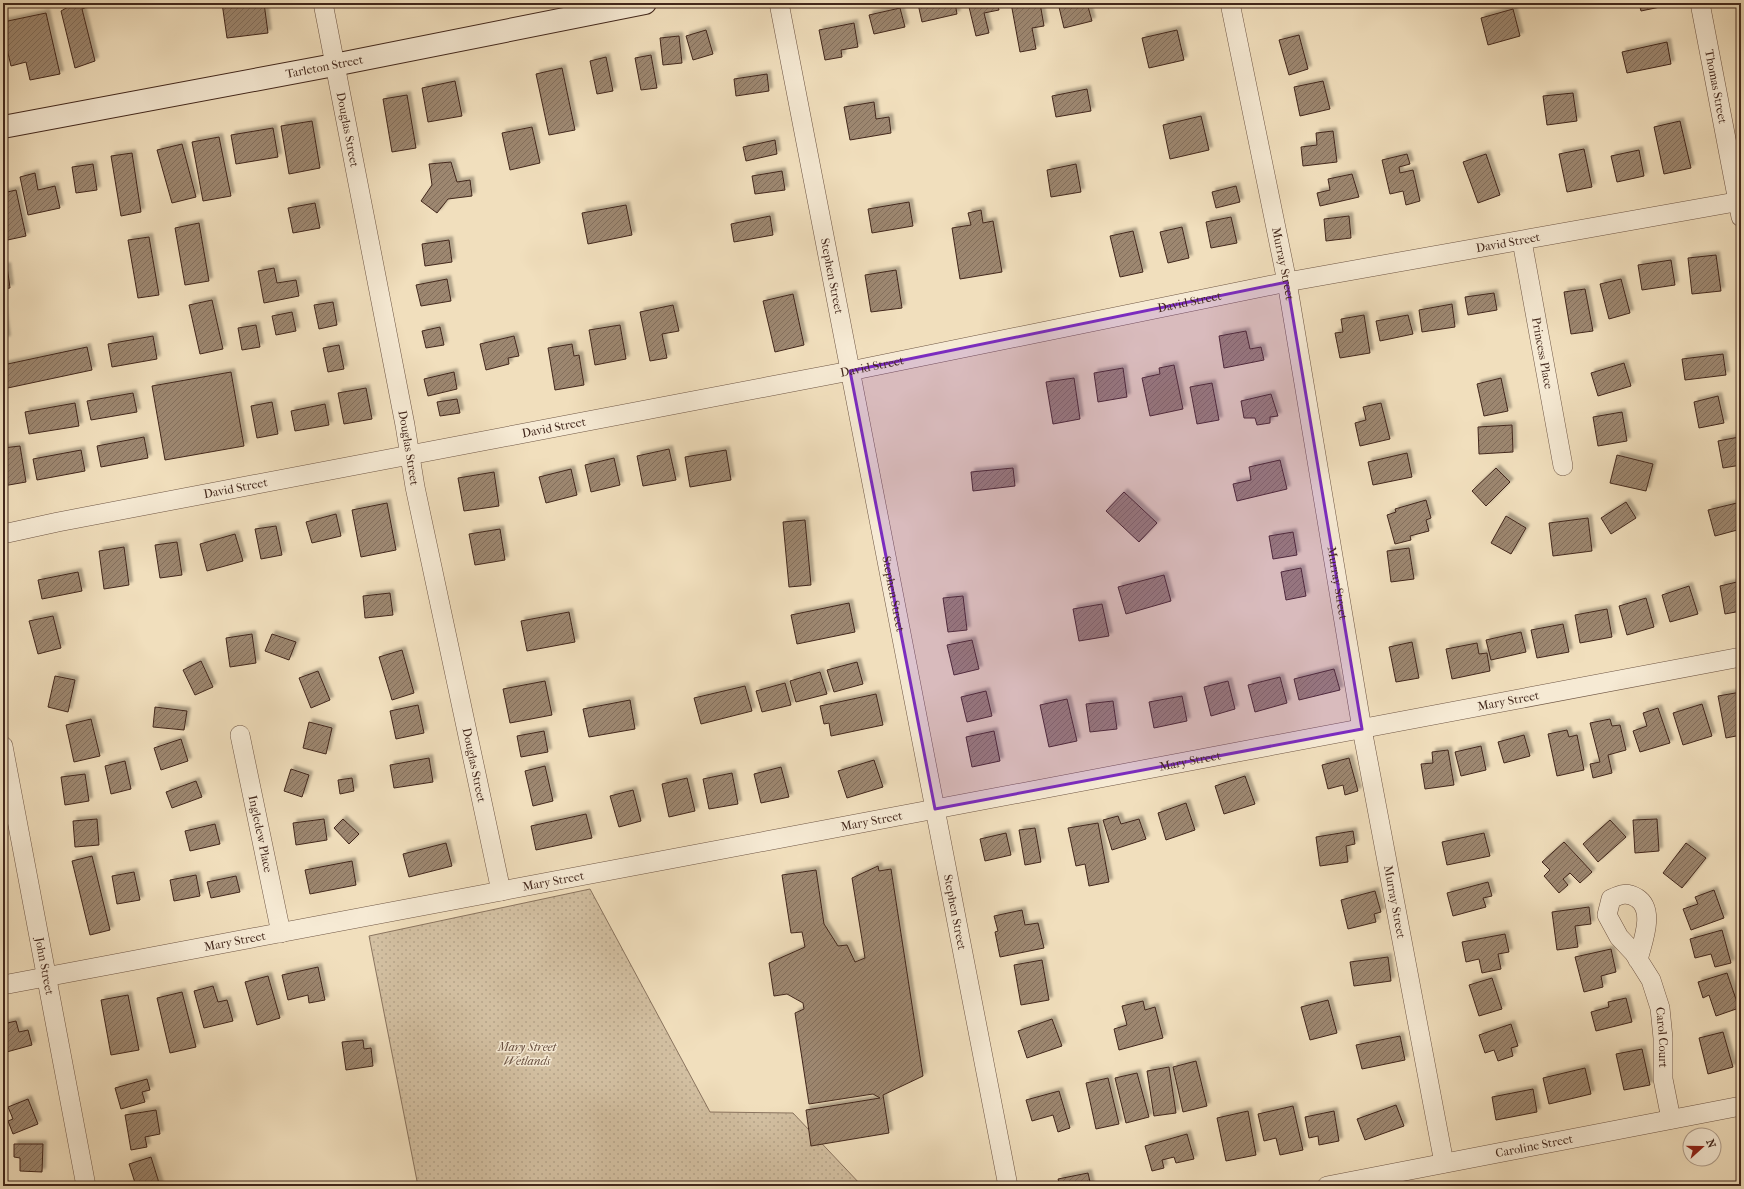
<svg xmlns="http://www.w3.org/2000/svg" width="1744" height="1189" viewBox="0 0 1744 1189" font-family="'IM FELL French Canon',serif">
<defs>
<pattern id="park-dots" width="8" height="8" patternUnits="userSpaceOnUse"><rect width="8" height="8" fill="#d3c0a2"/><path d="M2 2h.1M6 6h.1" fill="none" stroke="#b6a58b" stroke-width="1.8" stroke-linecap="round"/></pattern>
<pattern id="building-hatch" width="6" height="6" patternUnits="userSpaceOnUse"><rect width="6" height="6" fill="#9d8770"/><path d="M-1 1l2-2M0 6l6-6M5 7l2-2" fill="none" stroke="#826e5b"/></pattern>
<filter id="shadow"><feDropShadow dx="3.5" dy="-3.5" stdDeviation="1" flood-color="#0004"/></filter>
</defs>
<rect width="100%" height="100%" fill="#f1dfbd"/>
<filter id="stains"><feTurbulence type="fractalNoise" baseFrequency=".005" numOctaves="4"/><feColorMatrix values="0 0 0 0 .2 0 0 0 0 .09 0 0 0 0 .02 0 0 0 .5 -.17"/></filter>
<radialGradient id="worn" r=".72"><stop offset=".6" stop-color="#630" stop-opacity="0"/><stop offset="1" stop-color="#630" stop-opacity=".3"/></radialGradient>
<!-- park -->
<path fill="url(#park-dots)" stroke="#8a745f" d="M590 889 710 1112 793 1113 862 1186H418L369 936Z"/>
<!-- building -->
<path fill="url(#building-hatch)" stroke="#42271c" filter="url(#shadow)" d="M67 3H96L82 9 95 61 75 68 61 11 68 7Z
M222 3H264L268 33 227 38Z
M924 3H955L957 14 922 22 918 4Z
M968 3H997L999 10 984 13 989 33 976 36Z
M1011 3H1040L1044 26 1032 28 1036 49 1020 52Z
M1058 3H1087L1092 21 1064 28Z
M1639 3H1659L1660 7 1641 11Z
M900 8 905 27 874 34 869 15Z
M1513 9 1520 36 1488 45 1481 18Z
M46 13 60 74 30 80 26 62 11 66 3 32V22Z
M854 23 858 47 841 50 842 57 825 60 819 30Z
M706 30 713 54 693 60 686 36Z
M1177 30 1184 60 1149 68 1142 38Z
M1299 35 1308 69 1289 75 1279 40Z
M679 36 682 63 663 65 660 38Z
M1667 42 1671 64 1627 73 1622 52Z
M651 55 657 88 641 90 635 58Z
M606 57 613 91 597 94 590 61Z
M562 68 575 130 549 135 536 74Z
M767 74 769 91 736 96 734 79Z
M455 81 462 116 428 122 422 88Z
M1323 81 1330 109 1300 116 1294 87Z
M1087 89 1091 111 1056 117 1052 96Z
M1573 93 1577 121 1547 125 1543 96Z
M407 95 416 148 392 152 383 99Z
M874 102 876 119 889 117 891 133 850 140 844 107Z
M1201 116 1209 150 1170 159 1163 125Z
M312 121 320 168 289 174 281 126Z
M1680 121 1691 168 1664 174 1654 127Z
M532 127 540 163 510 170 502 133Z
M273 128 278 157 236 164 231 135Z
M1333 131 1337 162 1303 166 1301 147 1317 145 1316 133Z
M219 137 231 196 203 201 192 142Z
M775 140 777 154 746 161 743 147Z
M182 144 196 197 172 203 157 150Z
M1584 149 1592 187 1567 192 1559 154Z
M1639 150 1644 176 1617 182 1611 156Z
M132 153 141 212 121 216 111 156Z
M1407 154 1410 164 1399 167 1400 173 1413 170 1420 201 1406 205 1403 191 1390 194 1382 160Z
M1486 154 1500 195 1478 203 1463 162Z
M451 162 457 182 470 180 472 196 448 199 437 213 421 201 432 185 429 164Z
M93 164 97 190 76 193 72 167Z
M1076 164 1081 192 1051 197 1047 170Z
M782 171 785 190 755 194 752 176Z
M35 173 38 190 55 186 60 208 28 215 20 177Z
M1352 174 1359 197 1320 206 1317 193 1330 190 1328 179Z
M1236 186 1240 202 1216 208 1212 192Z
M16 190 26 236 3 241V193Z
M909 202 913 226 872 233 868 209Z
M315 203 320 228 293 233 288 208Z
M626 205 632 235 588 244 582 213Z
M981 210 983 223 993 221 1002 272 960 279 952 228 971 225 968 213Z
M770 216 773 235 734 242 731 224Z
M1349 216 1351 238 1326 241 1324 219Z
M1231 217 1237 243 1211 248 1206 222Z
M199 223 209 281 185 285 175 228Z
M1182 227 1189 258 1168 263 1160 232Z
M1133 231 1143 272 1120 277 1110 236Z
M149 237 159 295 138 298 128 240Z
M449 240 452 262 425 266 422 244Z
M1716 255 1721 291 1692 294 1688 258Z
M1671 260 1675 285 1642 290 1638 265Z
M7 266 10 288 3 289V267Z
M274 268 277 283 296 280 299 296 264 303 258 271Z
M896 270 902 308 871 312 865 275Z
M447 279 451 301 421 306 416 285Z
M1621 279 1630 313 1609 319 1600 284Z
M1585 289 1593 331 1571 334 1564 292Z
M1494 293 1497 310 1468 315 1465 297Z
M793 294 804 345 775 352 763 301Z
M212 300 223 349 200 354 189 305Z
M333 302 337 325 319 329 314 305Z
M1452 304 1455 327 1422 332 1419 310Z
M673 305 679 331 662 334 667 358 650 361 640 312Z
M3 311 7 339 3 340Z
M292 312 296 331 276 335 272 316Z
M1364 315 1370 353 1340 358 1335 333 1343 332 1341 319Z
M1408 315 1413 334 1380 341 1376 321Z
M256 325 260 347 242 350 238 328Z
M620 325 626 359 595 365 589 330Z
M440 327 444 345 426 348 422 331Z
M1246 331 1250 349 1261 347 1264 360 1224 368 1219 336Z
M153 336 157 359 112 367 108 344Z
M514 336 519 356 508 358 509 364 486 370 480 344Z
M572 344 574 356 579 355 584 385 555 390 548 348Z
M339 345 344 369 328 372 323 348Z
M87 347 92 370 3 389V365Z
M1723 354 1726 375 1685 380 1682 359Z
M1624 363 1631 386 1598 396 1591 373Z
M1174 365 1183 409 1150 416 1142 378 1160 374 1159 368Z
M1123 368 1127 397 1098 402 1094 373Z
M231 372 244 446 165 460 152 386Z
M454 372 457 389 428 396 424 379Z
M1074 378 1080 419 1053 424 1046 382Z
M1501 378 1508 411 1484 416 1477 384Z
M1212 383 1219 420 1197 424 1190 387Z
M366 388 372 419 344 424 338 393Z
M133 393 137 412 91 420 87 401Z
M1271 394 1278 416 1270 417V423L1257 425 1255 418H1244L1241 401Z
M1718 396 1724 423 1699 428 1694 402Z
M457 399 460 413 440 416 437 402Z
M272 402 278 434 257 438 251 406Z
M75 403 79 426 29 434 25 412Z
M1381 403 1390 439 1360 446 1355 423 1366 420 1363 407Z
M325 404 329 425 295 431 291 411Z
M1622 412 1627 441 1598 446 1593 417Z
M1512 425 1513 452 1479 454 1478 427Z
M144 437 148 458 101 467 97 446Z
M1739 437 1741 465 1723 468 1718 441Z
M20 446 26 482 3 486V448Z
M669 449 676 480 643 486 637 456Z
M81 450 85 471 37 480 33 459Z
M726 450 731 480 690 487 685 457Z
M1407 453 1412 477 1373 485 1368 462Z
M1617 455 1653 464 1646 491 1610 483Z
M614 458 620 485 591 492 585 465Z
M1280 460 1287 489 1237 501 1233 484 1251 480 1249 467Z
M1013 468 1015 486 973 491 971 472Z
M1496 468 1510 482 1486 506 1472 491Z
M571 469 577 495 546 503 539 477Z
M494 472 499 506 464 511 458 478Z
M1124 492 1157 523 1139 542 1106 511Z
M1426 500 1431 518 1426 520 1429 531 1410 536 1411 540 1395 544 1387 515 1396 512 1395 509Z
M1626 502 1636 518 1611 534 1601 518Z
M1741 502V529L1715 536 1708 510Z
M387 503 396 550 361 557 352 510Z
M336 514 341 536 312 543 306 522Z
M1506 516 1526 528 1511 554 1491 543Z
M1588 518 1592 551 1553 556 1549 523Z
M805 520 811 585 789 587 783 522Z
M276 526 282 555 261 559 255 529Z
M500 529 505 560 475 565 469 534Z
M1293 532 1297 555 1273 559 1269 536Z
M235 534 243 561 207 571 200 544Z
M177 542 182 575 160 578 155 545Z
M124 547 129 585 104 589 99 551Z
M1409 548 1414 579 1391 582 1387 551Z
M1301 568 1306 596 1286 600 1281 572Z
M78 572 82 591 42 599 38 580Z
M1164 575 1171 601 1126 614 1118 587Z
M1741 581V611L1725 614 1720 586Z
M1689 586 1698 614 1670 622 1662 595Z
M390 593 393 615 365 618 363 596Z
M963 596 967 630 948 632 943 598Z
M1646 598 1654 627 1627 635 1619 606Z
M849 603 855 632 797 644 791 615Z
M1102 604 1109 636 1079 641 1073 609Z
M1607 609 1612 637 1580 643 1575 615Z
M569 612 575 642 527 651 521 621Z
M53 616 61 648 38 654 29 621Z
M1563 624 1569 652 1537 658 1531 630Z
M1521 632 1526 652 1491 660 1486 640Z
M252 634 256 663 230 667 226 638Z
M272 634 296 642 289 660 265 651Z
M972 640 979 669 954 675 947 645Z
M1412 642 1419 678 1396 682 1389 647Z
M1477 643 1479 654 1487 653 1490 671 1452 679 1446 649Z
M402 650 414 693 392 700 379 657Z
M201 661 213 687 195 695 183 670Z
M857 662 863 684 834 692 827 670Z
M1334 669 1340 690 1299 700 1294 679Z
M318 671 330 700 311 708 299 678Z
M820 672 827 694 796 702 790 681Z
M55 676 75 680 68 712 48 707Z
M1280 677 1287 703 1255 712 1248 685Z
M545 681 552 715 510 723 503 689Z
M1228 681 1235 709 1211 716 1204 687Z
M785 683 791 705 762 712 756 691Z
M745 686 752 711 701 724 694 698Z
M986 691 992 716 967 722 961 697Z
M1741 692V735L1726 738 1718 696Z
M876 694 883 725 831 736 829 723 824 724 820 706Z
M1182 696 1187 721 1154 728 1149 702Z
M1067 699 1077 741 1049 747 1040 705Z
M630 700 635 729 589 737 583 709Z
M1113 701 1117 729 1090 732 1086 704Z
M1702 704 1712 736 1683 745 1673 713Z
M418 705 424 733 396 739 390 711Z
M155 707 187 711 184 730 153 727Z
M1658 708 1670 743 1640 752 1633 731 1647 726 1643 713Z
M91 719 100 756 74 762 66 725Z
M1610 719 1612 726 1620 725 1626 750 1608 755 1612 773 1593 778 1590 764 1600 762 1590 723Z
M309 722 332 728 326 754 303 748Z
M1567 730 1569 737 1577 735 1584 770 1557 776 1548 734Z
M544 731 548 752 521 757 517 736Z
M994 731 1000 761 972 767 966 737Z
M1524 735 1530 756 1504 763 1498 742Z
M181 739 188 761 161 770 154 748Z
M1481 746 1486 770 1461 776 1455 752Z
M1448 750 1454 785 1425 789 1421 764 1433 763 1432 752Z
M429 758 433 782 394 788 390 765Z
M1349 758 1358 791 1345 795 1343 785 1328 789 1322 765Z
M874 760 883 787 847 798 838 771Z
M125 761 131 789 111 794 105 766Z
M545 766 553 801 533 806 525 771Z
M781 767 789 797 761 803 754 774Z
M291 769 309 775 302 797 284 791Z
M732 773 738 804 709 809 703 779Z
M85 774 89 801 65 805 61 777Z
M1245 776 1255 804 1224 814 1215 786Z
M352 778 354 791 340 794 338 780Z
M687 778 695 811 669 817 662 784Z
M196 781 202 797 172 808 166 792Z
M633 790 641 821 619 827 610 796Z
M1186 803 1195 830 1166 840 1158 813Z
M586 814 592 838 536 850 531 826Z
M1118 816 1121 824 1139 819 1146 839 1112 850 1103 820Z
M97 819 99 845 75 847 73 821Z
M324 819 327 840 296 845 293 823Z
M343 819 359 834 349 844 334 828Z
M1657 819 1659 851 1635 853 1633 820Z
M1610 820 1626 837 1598 862 1583 844Z
M1098 823 1109 882 1089 886 1085 864 1076 866 1068 828Z
M215 824 220 844 190 851 185 831Z
M1035 828 1041 862 1025 865 1019 830Z
M1353 831 1355 844 1346 846 1348 862 1320 866 1316 837Z
M1006 833 1011 855 985 861 980 839Z
M1484 833 1490 856 1447 865 1442 842Z
M1564 842 1592 872 1580 883 1570 873 1563 879 1568 885 1559 893 1544 876 1550 870 1542 862Z
M446 843 452 866 409 877 403 854Z
M1686 843 1706 858 1682 888 1663 873Z
M92 856 110 930 90 935 72 861Z
M352 861 356 885 310 894 305 870Z
M878 866 879 871 891 869 923 1076 883 1095 889 1133 811 1146 806 1110 880 1098 873 1094 809 1104 795 1013 804 1009 803 1003 787 994 774 996 769 963 805 947 802 932 791 933 782 875 816 870 824 924 838 946 847 945 855 962 865 958 852 878Z
M134 872 140 900 117 904 112 876Z
M196 875 200 896 174 901 170 880Z
M236 876 240 892 211 898 207 882Z
M1488 882 1492 896 1483 898 1486 907 1453 916 1447 893Z
M1714 890 1724 918 1691 930 1683 909 1698 904 1695 897Z
M1375 891 1381 912 1374 914 1376 922 1348 929 1341 900Z
M1589 907 1591 924 1575 926 1578 947 1557 950 1552 912Z
M1022 910 1025 925 1038 923 1044 948 1000 957 995 932 998 931 994 916Z
M1722 930 1731 963 1715 967 1711 954 1695 958 1690 939Z
M1505 934 1509 952 1498 954 1501 969 1482 973 1479 959 1466 962 1462 942Z
M1611 949 1616 972 1601 976 1603 987 1584 992 1575 957Z
M1388 957 1391 981 1354 986 1350 962Z
M1042 960 1049 1000 1021 1005 1014 965Z
M318 967 325 1000 309 1003 308 995 288 1000 282 975Z
M1727 973 1739 1008 1716 1016 1709 995 1703 998 1698 982Z
M268 976 280 1018 257 1025 245 982Z
M1492 978 1502 1009 1479 1016 1469 985Z
M213 986 218 1002 227 1000 233 1021 204 1028 194 991Z
M182 992 196 1047 170 1053 157 998Z
M128 995 139 1050 111 1055 101 1000Z
M1626 998 1632 1022 1596 1031 1591 1012 1609 1007 1608 1002Z
M1328 1000 1337 1033 1310 1040 1301 1007Z
M1143 1001 1145 1010 1155 1007 1163 1038 1119 1050 1114 1029 1127 1025 1122 1006Z
M1052 1019 1062 1046 1027 1058 1018 1031Z
M16 1021 19 1032 28 1030 32 1045 3 1053V1024Z
M1511 1024 1518 1046 1511 1048 1513 1056 1498 1061 1494 1050 1485 1053 1479 1035Z
M1723 1032 1733 1067 1708 1074 1699 1038Z
M1400 1036 1405 1060 1362 1069 1356 1045Z
M363 1040 364 1049 371 1048 373 1066 346 1070 342 1042Z
M1642 1049 1650 1085 1624 1090 1616 1054Z
M1196 1061 1207 1106 1183 1112 1173 1067Z
M1169 1067 1176 1113 1154 1116 1147 1071Z
M1585 1068 1591 1094 1549 1104 1543 1078Z
M1137 1073 1149 1117 1126 1123 1115 1078Z
M1108 1078 1119 1124 1096 1129 1086 1083Z
M147 1079 150 1090 142 1092 145 1102 121 1109 115 1088Z
M1533 1089 1537 1112 1496 1120 1492 1097Z
M1059 1091 1070 1128 1058 1132 1053 1115 1032 1121 1026 1100Z
M28 1099 38 1124 13 1134 8 1121 13 1119 8 1107Z
M1396 1105 1404 1126 1365 1140 1357 1119Z
M1293 1106 1303 1150 1280 1155 1276 1138 1264 1141 1258 1114Z
M156 1110 160 1134 145 1137 147 1147 131 1150 125 1115Z
M1248 1111 1256 1155 1226 1161 1217 1118Z
M1334 1111 1339 1141 1319 1145 1318 1136 1309 1138 1305 1117Z
M1187 1134 1194 1159 1176 1163 1174 1157 1162 1160 1164 1168 1152 1171 1145 1146Z
M14 1144H43L42 1172 20 1171V1158L14 1157Z
M151 1157 160 1186H136L129 1164Z
M1088 1173 1091 1186H1060L1058 1179Z"/>
<g fill="none" stroke-linecap="round" stroke-linejoin="round">
<!-- minor casing -->
<g stroke="#6e5544" stroke-width="20">
<g id="minor">
<path id="s1" d="M323 3 405 425 415 487 501 891"/>
<path id="s2" d="M779 3 1008 1186"/>
<path id="s3" d="M1230 3 1287 282 1362 729 1444 1163"/>
<path id="s4" d="M1700 3 1741 217"/>
<path id="s5" d="M1522 241 1563 466"/>
<path id="s6" d="M3 534 58 522 850 371 1287 282 1741 201"/>
<path id="s7" d="M240 735 281 933"/>
<path id="s8" d="M3 746 86 1186"/>
<path id="s9" d="M1638 960C1642 943 1656 910 1637 898 1627 892 1621 894 1611 899L1607 915 1619 937 1634 953 1651 980 1660 1008 1663 1038V1079L1671 1119"/>
<path id="s10" d="M3 985 1741 657"/>
<path id="s11" d="M1327 1186 1741 1106"/>
</g>
</g>
<!-- secondary casing -->
<g stroke="#42271c" stroke-width="24">
<g id="secondary">
<path id="s12" d="M3 127 334 65 645 3"/>
</g>
</g>
<!-- minor -->
<use href="#minor" stroke="#f6ead4" stroke-width="19"/>
<!-- secondary -->
<use href="#secondary" stroke="#f6ead4" stroke-width="22"/>
</g>
<!-- marked area -->
<path fill="#7b2cbf" fill-opacity="0.2" stroke="#7b2cbf" stroke-width="3" stroke-linejoin="round" d="M1287 282 1362 729 935 809 850 371Z"/>
<g text-anchor="middle" dominant-baseline="central" stroke-width="3" stroke-linejoin="round" paint-order="stroke">
<!-- street labels -->
<g font-size="12" fill="#42271c" stroke="#f6ead4">
<text stroke="none"><textPath href="#s12" startOffset="327">Tarleton Street</textPath></text>
<text stroke="none"><textPath href="#s4" startOffset="85">Thomas Street</textPath></text>
<text stroke="none"><textPath href="#s1" startOffset="129">Douglas Street</textPath></text>
<text stroke="none"><textPath href="#s6" startOffset="1533">David Street</textPath></text>
<text stroke="none"><textPath href="#s3" startOffset="266">Murray Street</textPath></text>
<text stroke="none"><textPath href="#s2" startOffset="278">Stephen Street</textPath></text>
<text stroke="none"><textPath href="#s6" startOffset="1209">David Street</textPath></text>
<text stroke="none"><textPath href="#s5" startOffset="114">Princess Place</textPath></text>
<text stroke="none"><textPath href="#s6" startOffset="885">David Street</textPath></text>
<text stroke="none"><textPath href="#s6" startOffset="561">David Street</textPath></text>
<text stroke="none"><textPath href="#s1" startOffset="453">Douglas Street</textPath></text>
<text stroke="none"><textPath href="#s6" startOffset="237">David Street</textPath></text>
<text stroke="none"><textPath href="#s3" startOffset="590">Murray Street</textPath></text>
<text stroke="none"><textPath href="#s2" startOffset="602">Stephen Street</textPath></text>
<text stroke="none"><textPath href="#s10" startOffset="1532">Mary Street</textPath></text>
<text stroke="none"><textPath href="#s10" startOffset="1208">Mary Street</textPath></text>
<text stroke="none"><textPath href="#s1" startOffset="777">Douglas Street</textPath></text>
<text stroke="none"><textPath href="#s10" startOffset="884">Mary Street</textPath></text>
<text stroke="none"><textPath href="#s7" startOffset="101">Ingledew Place</textPath></text>
<text stroke="none"><textPath href="#s10" startOffset="560">Mary Street</textPath></text>
<text stroke="none"><textPath href="#s3" startOffset="914">Murray Street</textPath></text>
<text stroke="none"><textPath href="#s2" startOffset="926">Stephen Street</textPath></text>
<text stroke="none"><textPath href="#s10" startOffset="236">Mary Street</textPath></text>
<text stroke="none"><textPath href="#s8" startOffset="224">John Street</textPath></text>
<text stroke="none"><textPath href="#s9" startOffset="248">Carol Court</textPath></text>
<text stroke="none"><textPath href="#s11" startOffset="211">Caroline Street</textPath></text>
</g>
<!-- park labels -->
<g font-size="12" font-style="italic" fill="#664d3e" stroke="#f6ead4">
<text x="527" y="1047">Mary Street<tspan x="527" dy="14">Wetlands</tspan></text>
</g>
</g>
<!-- margin -->
<rect width="1744" height="1189" fill="none" stroke="#f1dfbd" stroke-width="16"/>
<rect x="4" y="4" width="1736" height="1181" fill="none" stroke="#42271c" stroke-width="2"/>
<rect x="8" y="8" width="1728" height="1173" fill="none" stroke="#42271c"/>
<!-- north arrow -->
<g transform="translate(1702 1147) rotate(69)"><circle r="19" fill="#f6ead4" stroke="#ae9c8a"/>
<path d="M0-3L7 15L0 10L-7 15Z" fill="#8f2418"/>
<text y="-6" font-size="11" font-weight="bold" text-anchor="middle" fill="#42271c">N</text>
</g>
<rect width="100%" height="100%" filter="url(#stains)"/>
<rect width="100%" height="100%" fill="url(#worn)"/>
</svg>
